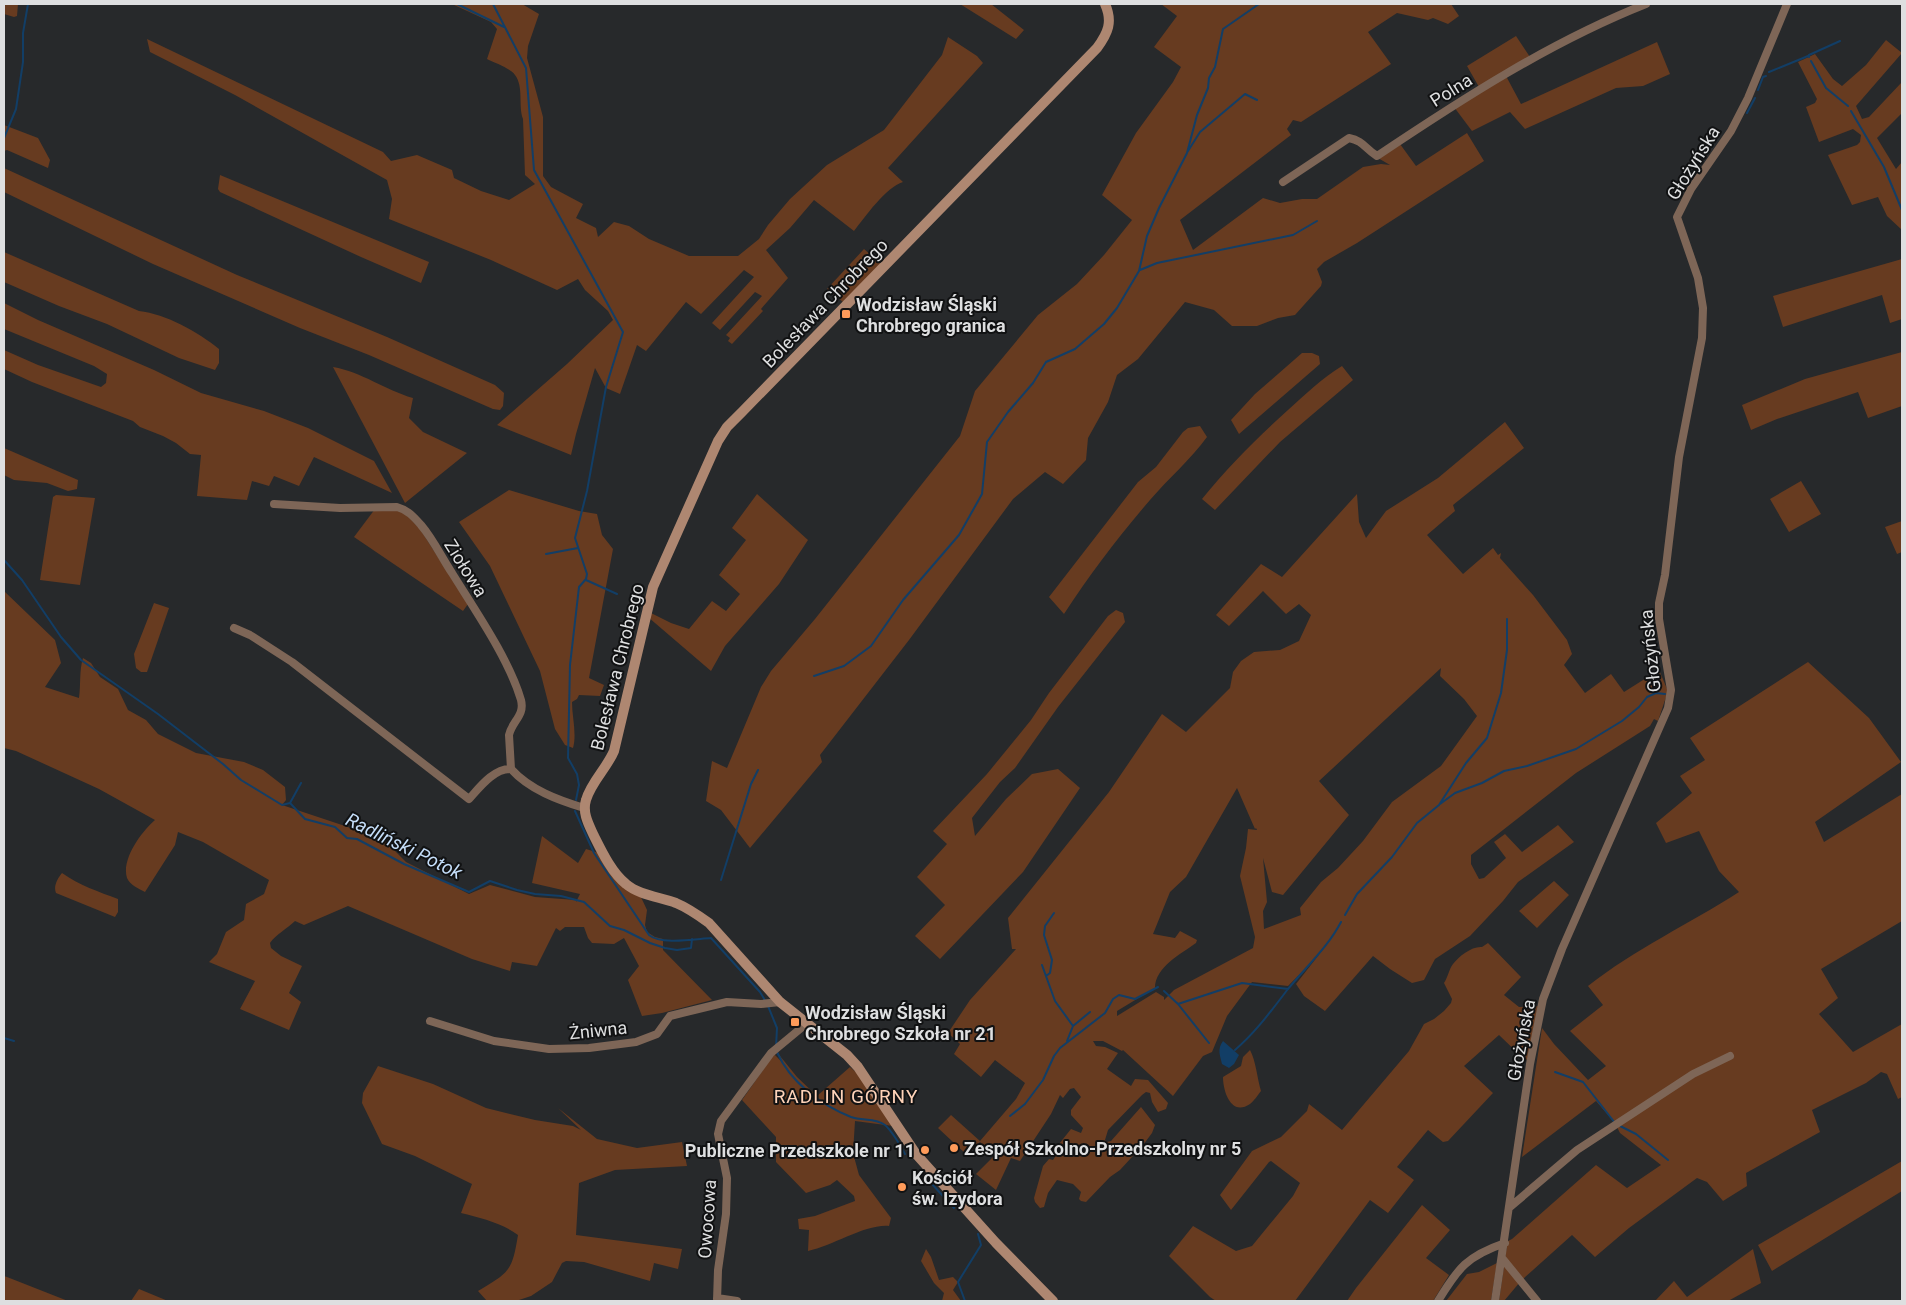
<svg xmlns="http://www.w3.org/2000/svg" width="1906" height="1305" viewBox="0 0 1906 1305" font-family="Roboto,sans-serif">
<rect width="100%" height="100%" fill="#27292b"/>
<!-- green -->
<path fill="#673b20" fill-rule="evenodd" d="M4 4H18L17 16 14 17 4 14Z
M452 4H522L539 14 528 46 527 58 543 117V176L551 187 583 204 576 218 596 228 598 237 614 222 629 226 649 239 689 256H738L759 239 768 225 790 199 827 165 884 130 942 55 948 37 977 56 983 63 888 168 903 182C886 187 865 217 854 231L814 200 790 228 766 250 788 278 761 309 763 311 732 344 728 341 730 338 726 335 762 296 755 292 720 330 712 323 754 277 744 270 701 314 686 302 646 351 637 345 620 394 606 388 595 368 576 434 571 455 497 425 567 364 613 320 608 311 585 290 578 279 557 290 491 260 389 219 392 199 387 180 235 95 150 52 147 39 383 152 391 161 417 155 452 170 454 178 481 191 509 200 535 184 525 175 523 119C518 106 524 87 515 75 510 68 495 63 487 59L497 29 491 22Z
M960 4H991L1024 30 1016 39Z
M1161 4H1451L1459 16 1448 24 1433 18 1428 20 1397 13 1368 32 1391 64 1301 122 1293 120 1287 129 1291 135 1180 220 1193 250 1263 198 1280 203 1302 199H1317L1363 167 1381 164 1390 165 1378 158 1400 144 1416 166 1467 133 1484 161 1357 243 1324 262 1317 269 1322 282 1321 286 1295 315 1278 318 1257 326H1232L1214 310 1185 302 1138 359 1117 375 1108 402 1088 438 1086 460 1063 484 1045 472 1013 499 909 640 820 755 822 762 750 848 721 810 706 801 712 761 727 768 761 687 771 671 815 619 960 436 975 391 1038 315 1077 284 1104 255 1132 220 1102 195 1136 133 1173 82 1181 67 1154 47 1177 16Z
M1516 36 1530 57 1479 87 1467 66Z
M1886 40 1902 53 1856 106 1862 119 1869 117 1902 82V113L1877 138 1896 169 1902 162V230L1887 216 1878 197 1852 205 1828 155 1857 145 1860 142 1861 135 1853 129 1819 142 1806 107 1815 103 1817 99 1798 62 1815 54 1833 79 1842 86 1866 65Z
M1657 42 1670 74 1643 86 1616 88 1525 129 1510 112 1472 131 1454 107 1506 76 1521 104Z
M4 125 38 138 50 160 48 168 7 150 4 151Z
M4 168 237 275 387 337 495 385 504 393 503 406 500 410 493 409 369 355 300 328 153 264 4 192Z
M220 175 429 262 421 283 361 257 220 192 218 189Z
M864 249 881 264 843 302 827 289Z
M4 252 139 311C166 314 198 332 219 349V363L215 370 179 358 107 324 59 306 4 282Z
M1902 259V319L1890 323 1882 295 1783 327 1773 296Z
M4 303 38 320 154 370 201 393 264 411 308 428 374 461 392 493 314 457 299 486 274 476 269 486 252 481 247 500 197 496 201 455 190 454 176 443 163 436 140 427 133 421 32 382 4 369V350L38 365 101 387 106 383 107 374 94 366 4 329Z
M1902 352V406L1868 418 1858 392 1777 419 1751 430 1742 405 1805 379Z
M1302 353H1312L1319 356 1320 364 1239 434 1231 420 1255 394Z
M1342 366 1353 380 1280 442 1215 510 1202 499C1228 467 1257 438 1288 410 1306 394 1322 378 1342 366Z
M333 367C362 372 385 390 413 398L409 418 423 432 467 453 405 503Z
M1505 422 1524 448 1453 505 1455 511 1427 535 1463 574 1493 548 1498 555 1501 553 1500 558 1533 595 1567 640 1572 654 1564 665 1585 693 1611 674 1624 692 1659 670 1668 691 1658 721 1654 719 1650 726 1576 773 1471 855V864L1479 879 1484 878 1506 858 1494 842 1505 834 1522 852 1558 825 1574 842 1518 882 1503 901 1470 936 1435 959 1424 980 1412 983 1390 969 1373 956 1325 1011 1304 996 1296 984 1328 943 1306 968 1288 986 1252 982 1227 1016 1212 1052 1203 1056 1173 1096 1123 1050 1122 1051 1103 1041H1093L1096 1046 1105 1047 1118 1053 1107 1069 1131 1086 1135 1079 1148 1080 1168 1103 1166 1109 1158 1112 1152 1102 1150 1093 1146 1092 1142 1095 1108 1130 1105 1140 1107 1142 1111 1141 1141 1107 1155 1125 1152 1133 1143 1145 1120 1170 1110 1177 1086 1202 1081 1201 1079 1199 1081 1192 1073 1184 1057 1180 1048 1193 1044 1207 1040 1208 1035 1202 1034 1198 1043 1166 1049 1159 1053 1160 1057 1154 1059 1144 1071 1129 1081 1133 1083 1128 1071 1115V1110L1081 1097 1074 1088 1070 1089 1063 1098 1060 1095 1051 1114 1020 1161 1011 1158 996 1190 976 1174 995 1155 980 1142 967 1155 938 1128 951 1115 980 1141 1016 1099 1025 1083 995 1060 981 1077 954 1054 960 1044 948 1033 970 1000 1016 949H1012L1008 918 1109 792 1162 714 1186 732 1230 688 1233 672 1241 661 1254 652 1280 650 1299 641 1311 615 1299 604 1286 614 1263 591 1229 626 1216 615 1261 564 1282 577 1357 494 1359 522 1366 538 1386 511 1438 478ZM1441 668 1440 676 1464 699 1477 716 1441 766 1392 802 1363 841 1338 868 1321 882 1300 908 1301 915 1264 929 1263 911 1267 902 1263 858 1272 892 1283 895 1349 815 1319 781ZM1237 788 1255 829 1256 828 1257 830 1248 829 1246 848 1240 876 1255 937 1253 948 1174 990 1164 1000V997L1156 992 1117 1016V1011L1155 988C1155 967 1181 954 1196 943L1197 940 1180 931 1175 938 1153 934 1170 892 1186 877Z
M1200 426 1207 437C1190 460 1169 478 1150 500 1119 536 1090 574 1064 614L1049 597 1138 482 1156 467 1183 432 1188 428Z
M4 448 78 480 77 489 68 491 47 483 14 480 4 475Z
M1801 481 1821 514 1789 532 1770 499Z
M509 490 579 511 597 514 602 535 613 549 589 678 604 685 600 696 579 695 577 699 572 702C572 717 577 734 573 748L565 745 555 729 540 671 490 566 459 522Z
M757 494 808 540 779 584 725 646 711 671 648 617 649 612 671 623 689 629 712 601 726 611 740 594 719 575 746 540 732 528Z
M56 495 95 498 80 585 40 580 53 497Z
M375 509 403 511 420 529 468 604 463 611 354 537Z
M1902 521V552L1897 554 1885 527Z
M4 591 55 640 61 663 45 687 79 698C81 684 79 671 83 658L91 663 100 677 118 689 128 710 146 720 158 734 196 753 244 762 263 770 285 787 286 800 282 805 345 826 385 841 406 862 469 894 490 885 535 897 576 900V902L580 894 532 883 542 836 578 863 586 849 599 853 640 895 647 910 645 925 647 932 655 937 663 939V950L712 1000 662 1013 642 1016 628 980 639 966 624 938 614 944 592 943 588 938 584 927H565L560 931 556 928 537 966 512 962 510 971 472 959 348 906 304 925 295 921C287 929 276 934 270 943L271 948 281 956 302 966 289 993 301 1002 289 1030 240 1009 255 981 209 962 217 954 226 932 244 920 246 904 264 894 269 880 203 842 178 832 175 845 145 892C139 889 130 885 127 878 121 859 142 831 155 820L99 789 16 751 4 748Z
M154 603 169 608 147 672H141L136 668 134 654Z
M1116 610 1123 613 1125 622 1058 707 1015 768 1000 782 972 818 975 836 1006 799 1032 774 1058 769 1080 788 1023 872 940 959 915 936 945 905 917 877 947 844 933 831 987 774 1031 720 1049 693 1108 616Z
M1808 662 1869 718 1901 762 1815 822 1824 842 1902 794V921L1821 969 1838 998 1819 1014 1853 1052 1902 1024V1097L1898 1099 1887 1074 1881 1072 1866 1083 1812 1110 1820 1132 1746 1173 1747 1186 1723 1201 1707 1182 1697 1178 1629 1228 1595 1257 1572 1235 1523 1279 1505 1257 1508 1241 1512 1239 1596 1165 1627 1188 1661 1165 1620 1133 1615 1123 1596 1101 1522 1157 1542 1028 1554 1044 1588 1080 1606 1066 1570 1031 1603 1005 1588 986C1635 949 1689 924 1739 892L1719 871 1699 831 1666 843 1656 823 1692 793 1680 776 1705 760 1690 738Z
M62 873C79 885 99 892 118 899V912L115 917 56 893C53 886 58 878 62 873Z
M1554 881 1569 895 1537 928 1519 911Z
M1488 943 1521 977 1504 995 1519 1007 1538 1006 1528 1059 1525 1060 1499 1035 1464 1066 1493 1093 1448 1141 1443 1142 1428 1130 1397 1167 1414 1180 1388 1213 1370 1200 1295 1301H1216L1210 1297 1169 1256 1193 1226 1236 1251 1252 1246 1293 1196 1300 1183 1271 1161 1269 1162 1231 1210 1220 1195 1252 1151 1281 1137 1307 1111 1309 1104 1342 1130 1409 1051 1424 1024 1434 1019 1444 1011 1451 1003 1452 999 1444 983C1448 977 1449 969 1453 964 1459 956 1472 946 1482 947Z
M1250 1050C1256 1061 1257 1078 1261 1091 1258 1095 1254 1101 1250 1104 1231 1117 1223 1091 1223 1077L1241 1066 1243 1057Z
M776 1051 797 1077 817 1096 850 1067 868 1083 893 1126 855 1121 853 1153 859 1175 891 1218 889 1226C865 1224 833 1246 808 1251L809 1230 799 1229 798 1219 815 1216 855 1201 854 1196 837 1180 830 1185 806 1193 776 1162V1137L742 1100 774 1054 783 1063Z
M378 1066 433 1084 486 1108 535 1120 573 1126 581 1130 558 1108 597 1139 637 1148 682 1142 687 1166 615 1170 579 1183 576 1235 682 1249 678 1269 654 1263 650 1281 584 1262 566 1261 562 1263 552 1282 531 1296 516 1301H487L478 1291C510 1272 512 1271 518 1235 502 1223 481 1218 461 1213L472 1184 415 1156 382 1144 362 1103 363 1093Z
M1902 1161V1191L1772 1271 1758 1245Z
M1422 1205 1450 1230 1426 1258 1449 1275 1433 1301H1347L1356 1288Z
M926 1249 931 1257 939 1280 953 1277 958 1282 953 1290 961 1301H942L944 1293 934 1283 921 1261Z
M1753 1249 1761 1283 1728 1301H1655L1674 1281 1687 1297Z
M1497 1263 1491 1301H1446L1467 1274 1479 1272Z
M1504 1266 1508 1268 1520 1282 1504 1301H1499Z
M4 1276 7 1277 68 1301H4Z
M139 1289 168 1301H131Z"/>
<!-- water -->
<path fill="#123e66" d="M1223 1041 1239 1055 1234 1064 1229 1068 1222 1064C1220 1055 1217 1049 1223 1041Z"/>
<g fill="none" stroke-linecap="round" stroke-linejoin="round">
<!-- stream -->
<path stroke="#123e66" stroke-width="2" d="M457 4 504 27
M493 4 526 68 534 170 623 332 606 387 587 491 575 538 587 574 586 579 579 587 570 665 568 758 577 774 579 785 576 800
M1811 61 1826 88 1848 106
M1769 72 1808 56 1809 57V55L1840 41
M1758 90 1763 77 1766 76
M1851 111 1884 167 1902 210
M1747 113 1755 98
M4 138 16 109 23 62V33L28 4
M1188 151 1200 132 1245 94 1257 100
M1140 270 1157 263 1293 235 1317 221
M546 554 578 548
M4 560 22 580 61 637 81 660 158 714 223 764 241 780 282 805 290 803 305 819 335 827 347 838 357 839 404 864 469 892 490 881 517 890 535 894 561 896 584 902 610 926 624 930 650 943 665 948 677 950 691 948 692 939
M586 580 617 594
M814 676 844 666 871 646 903 600 959 535 982 494 987 442 1008 412 1033 383 1046 362 1075 349 1104 324 1117 308 1139 271 1147 236 1159 208 1187 153 1197 115 1208 88 1209 78 1215 67 1223 29 1259 4
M290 803 301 783
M1440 804 1455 793 1482 783 1504 771 1527 766 1576 749 1622 721 1639 707 1647 697 1656 693 1665 694
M575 811 594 853 649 935C661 945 695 939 711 938L760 992 766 1002
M721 880 751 784 758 770
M1345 915 1357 894 1392 857 1417 823 1439 805 1466 763 1487 738 1501 693 1507 650V619
M1042 965 1055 1001 1073 1026 1067 1041
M1046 976 1050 973 1052 960 1044 935 1045 926 1054 913
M1164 991 1178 1004 1242 983 1288 989
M1178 1004 1209 1043
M768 1006 777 1028 776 1047
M1073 1026 1090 1012
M4 1038 14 1041
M1235 1050C1256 1032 1271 1011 1288 989 1306 967 1328 947 1341 922
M777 1052C790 1082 821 1105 851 1117 862 1121 876 1118 885 1125 893 1132 900 1145 905 1154
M1555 1072 1583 1082 1615 1123
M1010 1116 1025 1104 1043 1080 1054 1056 1060 1048 1105 1013 1113 999 1119 995 1135 999 1158 987
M1620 1126 1636 1134 1668 1160
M931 1183 954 1208
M965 1301 958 1282 981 1245 978 1234"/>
<!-- street -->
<path stroke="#7e6657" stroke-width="8" d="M1283 182 1349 138C1364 141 1364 148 1377 156 1462 99 1550 42 1646 4
M274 504 340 508 397 507C408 510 414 517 421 525 433 539 442 558 452 573 475 610 509 659 521 700 525 716 512 721 509 735L511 769
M234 628 250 635 292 662 469 799C479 788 494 768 511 769 530 790 558 800 584 808
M430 1021 494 1041 549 1049 589 1048 636 1042 657 1034 670 1016 727 1002 761 1004 780 1002
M1510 1207 1577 1150 1693 1074 1730 1056
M1502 1258 1537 1301
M717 1298 737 1301
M717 1301 718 1270 726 1214 727 1178 718 1134 721 1121 771 1053 806 1024
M1438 1301C1458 1268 1467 1256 1505 1243
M1495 1301 1530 1064 1543 999 1562 949 1668 708 1671 690 1659 619V603L1665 575 1679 457 1702 338 1703 308 1698 278 1677 217 1691 189 1731 131 1748 98 1787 4"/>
<!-- secondary -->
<path stroke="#ae8771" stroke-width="10" d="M1053 1301 996 1243 916 1154 858 1067 847 1055 780 1002 709 923C698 915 688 908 676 903 660 897 639 895 626 884 612 873 602 852 594 836 589 825 582 813 586 800 591 782 607 768 614 751L653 587 718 441 727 427 742 412 1097 48C1108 33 1113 22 1105 4"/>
</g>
<!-- markers -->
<g fill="#ff9b5a" stroke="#111213" stroke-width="2">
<rect x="841" y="309" width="10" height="10" rx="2.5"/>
<rect x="790" y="1017" width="10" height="10" rx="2.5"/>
<circle cx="954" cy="1148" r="5"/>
<circle cx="925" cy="1150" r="5"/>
<circle cx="902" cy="1187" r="5"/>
</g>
<g text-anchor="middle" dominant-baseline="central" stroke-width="4" stroke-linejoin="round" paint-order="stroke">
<!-- street labels -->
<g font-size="18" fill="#dedfe0" stroke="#111213">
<text transform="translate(1451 90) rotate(-32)">Polna</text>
<text transform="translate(1693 163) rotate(-58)">Głożyńska</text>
<text transform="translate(825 303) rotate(-46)">Bolesława Chrobrego</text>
<text transform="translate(466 568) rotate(58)">Ziołowa</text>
<text transform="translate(1650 651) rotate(-96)">Głożyńska</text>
<text transform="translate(617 667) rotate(-76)">Bolesława Chrobrego</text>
<text transform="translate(598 1030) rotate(-6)">Żniwna</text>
<text transform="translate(1521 1040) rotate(-79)">Głożyńska</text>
<text transform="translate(707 1219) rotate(-86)">Owocowa</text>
</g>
<!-- poi labels -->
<g font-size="18" font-weight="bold" fill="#dedfe0" stroke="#111213" text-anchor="start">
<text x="856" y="304">Wodzisław Śląski<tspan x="856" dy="21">Chrobrego granica</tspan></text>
<text x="805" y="1012">Wodzisław Śląski<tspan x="805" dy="21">Chrobrego Szkoła nr 21</tspan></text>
<text x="964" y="1148">Zespół Szkolno-Przedszkolny nr 5</text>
<text x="915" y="1150" text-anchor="end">Publiczne Przedszkole nr 11</text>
<text x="912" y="1177">Kościół<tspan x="912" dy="21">św. Izydora</tspan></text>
</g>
<!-- water labels -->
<g font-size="19" font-style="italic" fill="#c5def9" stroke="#111213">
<text transform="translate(404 846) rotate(26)">Radliński Potok</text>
</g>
<!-- neighbourhood labels -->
<g font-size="19" letter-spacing="1" fill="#fed3b9" stroke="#111213">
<text x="846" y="1096">RADLIN GÓRNY</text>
</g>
</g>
<!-- border -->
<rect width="1906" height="1305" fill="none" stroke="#dedfe0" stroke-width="10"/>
</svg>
